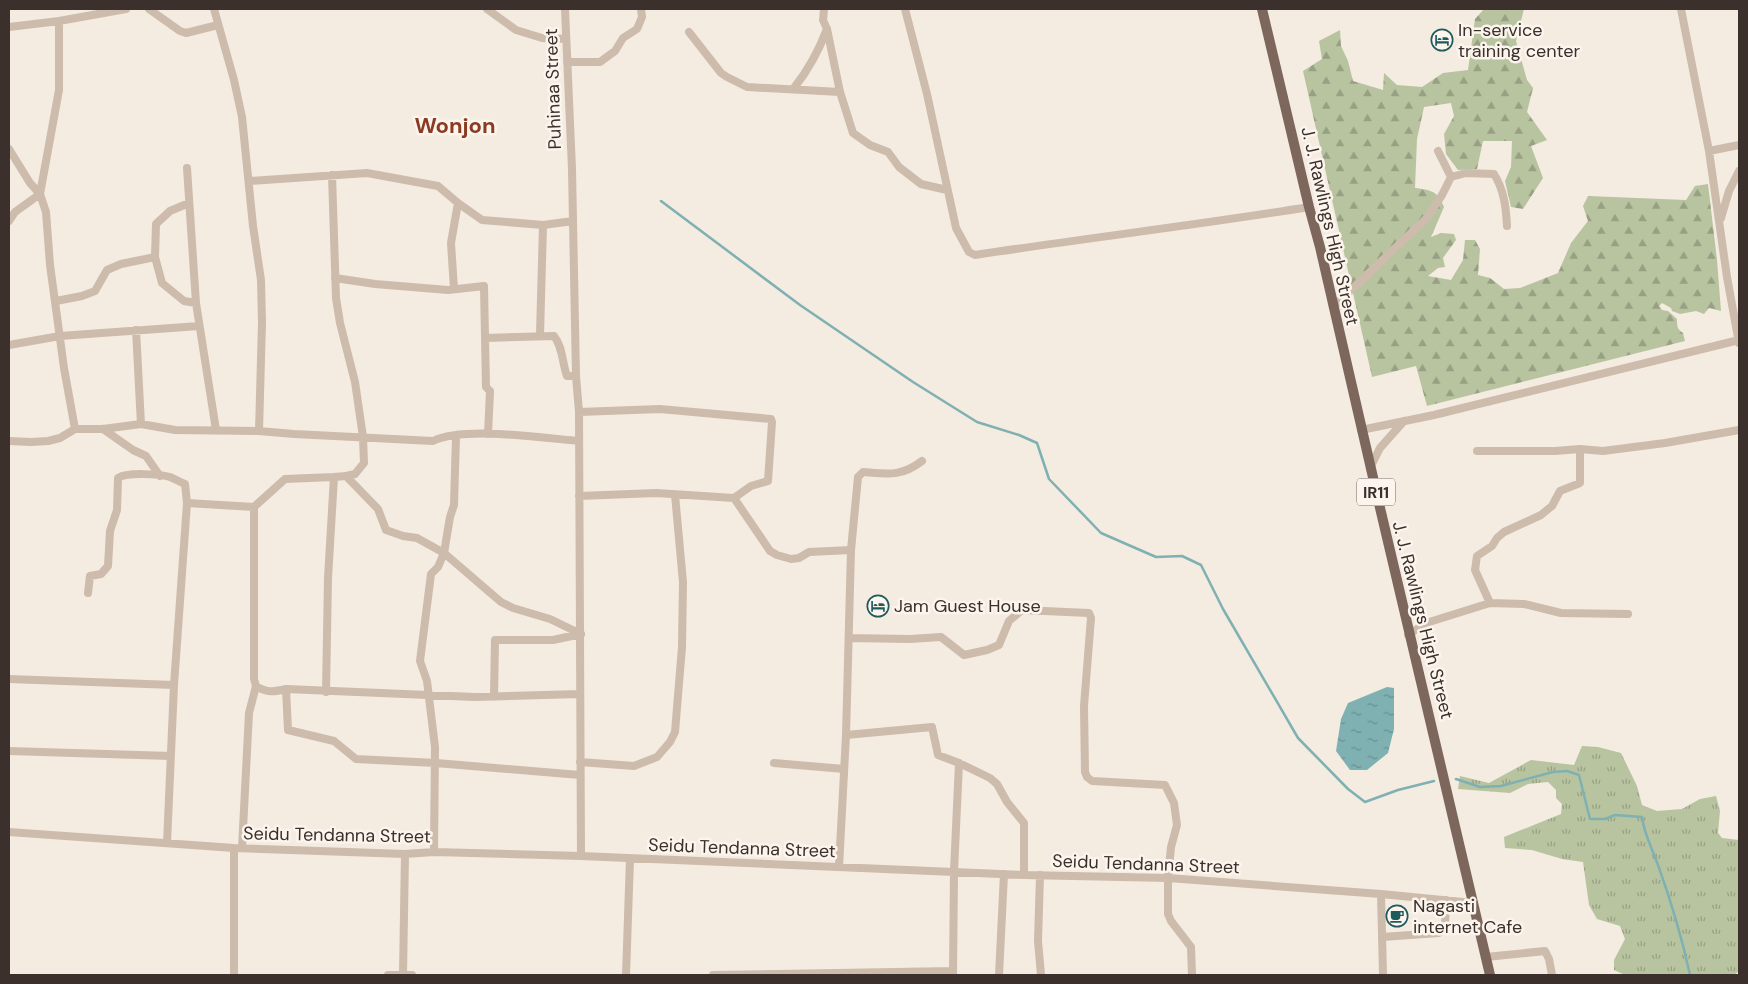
<svg xmlns="http://www.w3.org/2000/svg" width="1748" height="984" viewBox="0 0 1748 984" font-family="'DM Sans',sans-serif">
<defs>
<pattern id="grass-tufts" width="24" height="20" patternUnits="userSpaceOnUse" patternTransform="scale(1.25)"><rect width="24" height="20" fill="#b8c4a0"/><path d="M3 7l-1-3M5 7V3M7 7l1-3M15 17l-1-3M17 17v-4M19 17l1-3" fill="none" stroke="#97a083"/></pattern>
<pattern id="forest-firs" width="22" height="20" patternUnits="userSpaceOnUse" patternTransform="scale(1.25)"><rect width="22" height="20" fill="#b8c4a0"/><path d="M5 1l3.5 6h-7zM16 11l3.5 6h-7z" fill="#97a083"/></pattern>
<pattern id="water-ripples" width="26" height="14" patternUnits="userSpaceOnUse" patternTransform="scale(1.25)"><rect width="26" height="14" fill="#7fb0b2"/><path d="M2 4q2-2 4 0t4 0M15 11q2-2 4 0t4 0" fill="none" stroke="#699091"/></pattern>
</defs>
<rect width="100%" height="100%" fill="#f4ebe1"/>
<!-- grass -->
<path fill="url(#grass-tufts)" d="M1582 746 1598 747 1621 753 1637 786 1642 805 1657 811 1682 809 1700 799 1716 796 1720 811 1718 833 1722 838 1739 840V971L1734 975H1625L1614 970V960L1625 939 1620 926 1597 919 1589 905 1583 862 1562 859 1532 850 1505 848 1504 837 1561 814 1562 804 1556 798V790L1548 782 1528 784 1510 793 1458 789 1460 776 1489 783 1531 760 1574 765Z"/>
<!-- forest -->
<path fill="url(#forest-firs)" d="M1484 9H1524L1516 41 1527 80 1533 88 1527 112 1547 140 1531 146 1543 178 1523 209 1511 207 1505 181 1511 167 1512 141H1483L1477 169 1458 170 1446 154 1444 134 1454 116 1451 103 1424 107 1417 139 1415 188C1431 190 1438 191 1444 207L1431 237 1441 233 1454 234 1456 240 1443 258 1445 267 1438 268 1428 276 1451 280 1463 260 1465 240H1475L1480 249 1478 275 1490 278 1504 289 1520 288 1558 273 1571 243 1588 221 1583 206 1588 196 1686 200 1695 186 1708 184 1717 260 1721 311 1709 308 1704 314 1696 311 1680 314 1672 311 1671 308 1662 303 1659 306 1662 310 1668 311 1677 319C1677 326 1677 329 1683 333L1685 341 1427 406 1416 366 1372 377 1303 71 1322 59 1319 41 1340 30 1341 46 1348 61 1353 81 1383 90 1384 73 1397 85 1422 87 1443 73 1468 70 1475 19Z"/>
<!-- water -->
<path fill="url(#water-ripples)" d="M1387 687 1394 688V729L1388 753 1367 770H1350L1336 751 1341 719 1348 703Z"/>
<g fill="none" stroke-linecap="round" stroke-linejoin="round">
<!-- stream -->
<path stroke="#7fb0b2" stroke-width="2.5" d="M661 201 800 305 913 382 977 422 1019 435 1037 443 1049 479 1101 533 1156 557 1182 556 1201 565 1223 609 1298 738 1348 789 1365 802 1398 790 1434 781
M1456 779 1480 787 1501 786 1553 772 1567 771 1579 775 1590 819H1605L1615 815 1642 817C1644 834 1652 848 1658 865 1671 901 1682 938 1690 975"/>
<!-- minor -->
<path stroke="#cdbbac" stroke-width="8" d="M149 9 180 31 186 33 218 25
M214 9 234 80 242 117 253 226 261 280 262 322 259 431
M487 9 516 30 542 38 566 39
M565 9 572 169 576 376 579 412 581 856
M824 9 823 20 827 29 840 92 853 133 870 145 888 152 899 167 921 184 947 190
M905 9 927 94 956 228 969 252 975 255C1086 238 1198 225 1309 207
M1681 9 1709 151 1727 277 1739 343
M9 27 59 21 126 9
M689 32 721 73 727 77 747 87 840 92
M567 62H600L615 51 623 38 637 29 642 17 641 9
M794 88C809 69 818 53 827 29
M9 149 30 183 40 194 46 212 50 265 64 368 75 429
M1438 151 1451 177
M1709 151 1739 145
M187 168 196 303 216 430
M332 175 336 298 340 323 355 382 363 437 364 463 355 474 346 476 378 509 386 530 403 536 417 538 444 553 501 602 513 608 550 619 581 634
M250 181 367 173 438 186 458 203 482 220 543 225
M1721 218 1729 191 1739 171
M9 221 15 212 40 194 59 90V21
M155 257 156 224 170 211 189 203
M335 278 375 284 448 290 484 286 486 387 490 391 488 434
M454 289 451 243 458 203
M56 301 82 296 95 291 107 270 121 264 155 257 162 283 184 301 196 303
M1333 307 1427 218 1442 195 1451 177 1466 173 1494 174C1504 190 1506 207 1507 226
M136 330 141 424
M540 335 543 225 573 221
M485 338 554 336C563 347 562 363 567 376H576
M9 345 60 336 199 326
M579 412 660 409 771 419 772 422 768 481 751 486 734 498
M103 429 133 450 146 456 160 476
M1361 430 1434 415 1739 340
M9 441 31 442 48 441 60 438 75 429H103L141 424 175 430 259 431 294 434 433 441C464 426 543 438 579 441
M1477 451H1555L1580 449 1603 451 1665 443 1739 430
M1370 468 1380 448 1404 421
M579 496 656 493 734 498 770 551 777 555 791 559 799 558 809 552 851 550
M187 503 254 507 285 479 334 477
M254 507V679L256 686C267 693 274 692 286 689L475 697 580 694
M88 593 90 576 101 574 108 566 110 531 117 510 118 478C127 472 159 474 170 477 175 479 180 482 185 484L187 503 174 685 167 843
M1490 603 1524 604 1561 613 1628 614
M1408 635 1426 623 1490 603 1475 570 1477 556 1492 546 1497 538 1504 532 1541 515 1552 506 1560 491 1580 483V449
M849 638 910 639 941 637 964 655 987 650 999 645 1009 621 1022 610 1089 613 1091 618 1084 706 1085 772 1087 777 1092 781 1165 785 1174 803 1177 825 1171 847 1168 878V914L1171 921 1191 947 1192 975
M9 679 174 685
M286 689 288 730 334 741 356 759 436 763 580 775
M326 692 328 578 334 477 346 476
M494 697 495 640H553L581 634
M846 735 932 727 938 755 959 763 990 778 997 784 1007 802 1024 823V875
M9 751 171 756
M580 762 634 766 657 757 670 742 675 732 682 647 683 582 675 495
M774 763 844 769
M9 832 234 848 405 854 434 852 581 856 1024 875 1168 878 1381 894 1473 903
M242 848 249 713 256 686
M434 852 435 747 427 681 420 661 431 574 438 567 444 553 450 517 454 505 456 436
M839 867 846 735 851 550 858 477 863 472C888 474 901 477 922 461
M1040 875 1038 941 1041 975
M1381 894 1383 975
M1382 937 1439 933 1445 926 1446 900
M1486 957 1545 951 1549 959 1552 975
M403 974 405 854
M234 975V848
M388 975H412
M626 975 630 859
M713 975 953 971
M953 975 954 871 959 763
M999 975 1004 874"/>
<!-- major -->
<path stroke="#7d675c" stroke-width="10" d="M1262 9 1309 207 1320 247C1375 490 1433 733 1490 975"/>
</g>
<!-- icons -->
<defs>
<g id="hotel-ring" transform="scale(1.125)"><circle r="9.5" fill="#fbf5ee" stroke="#1f5a5e" stroke-width="1.5"/><path d="M-6-4.5h1.5V1H6V5H4.5V3h-9V5H-6ZM-4 0a1.8 1.8 0 1 1 3.6 0ZM.5 0V-2.5h3Q6-2.5 6 0Z" fill="#1f5a5e"/></g>
<g id="cafe-ring" transform="scale(1.125)"><circle r="9.5" fill="#fbf5ee" stroke="#1f5a5e" stroke-width="1.5"/><path d="M-5.5-4.5H6V0H3Q3 3.5 0 3.5H-2.5Q-5.5 3.5-5.5 0ZM3-3.2v2h1.7v-2ZM-6 4.5H4V6H-6Z" fill="#1f5a5e"/></g>
</defs>
<g fill-rule="evenodd">
<use href="#hotel-ring" x="1442" y="40"/>
<use href="#hotel-ring" x="878" y="606"/>
<use href="#cafe-ring" x="1397" y="916"/>
</g>
<g text-anchor="middle" dominant-baseline="central" stroke-width="5" stroke-linejoin="round" paint-order="stroke">
<!-- shield labels -->
<rect fill="#fbf5ee" stroke="#756b66" stroke-width="1" x="1357" y="478.5" width="38" height="27" rx="4"/>
<g font-size="16" font-weight="bold" fill="#3b302b">
<text x="1376" y="492">IR11</text>
</g>
<!-- poi labels -->
<g font-size="18" fill="#3b302b" stroke="#fbf5ee" text-anchor="start">
<text x="1458" y="30">In-service<tspan x="1458" dy="21">training center</tspan></text>
<text x="894" y="606">Jam Guest House</text>
<text x="1413" y="906">Nagasti<tspan x="1413" dy="21">internet Cafe</tspan></text>
</g>
<!-- street labels -->
<g font-size="18" fill="#3b302b" stroke="#fbf5ee">
<text transform="translate(553 89) rotate(-92)">Puhinaa Street</text>
<text transform="translate(1330 226) rotate(77)">J. J. Rawlings High Street</text>
<text transform="translate(1423 620) rotate(76)">J. J. Rawlings High Street</text>
<text transform="translate(337 835) rotate(1)">Seidu Tendanna Street</text>
<text transform="translate(742 848) rotate(2)">Seidu Tendanna Street</text>
<text transform="translate(1146 864) rotate(2)">Seidu Tendanna Street</text>
</g>
<!-- district labels -->
<g font-size="22" font-weight="bold" fill="#8c3b22" stroke="#fbf5ee">
<text x="455" y="125">Wonjon</text>
</g>
</g>
<!-- border -->
<rect width="1748" height="984" fill="none" stroke="#3b302b" stroke-width="20"/>
</svg>
